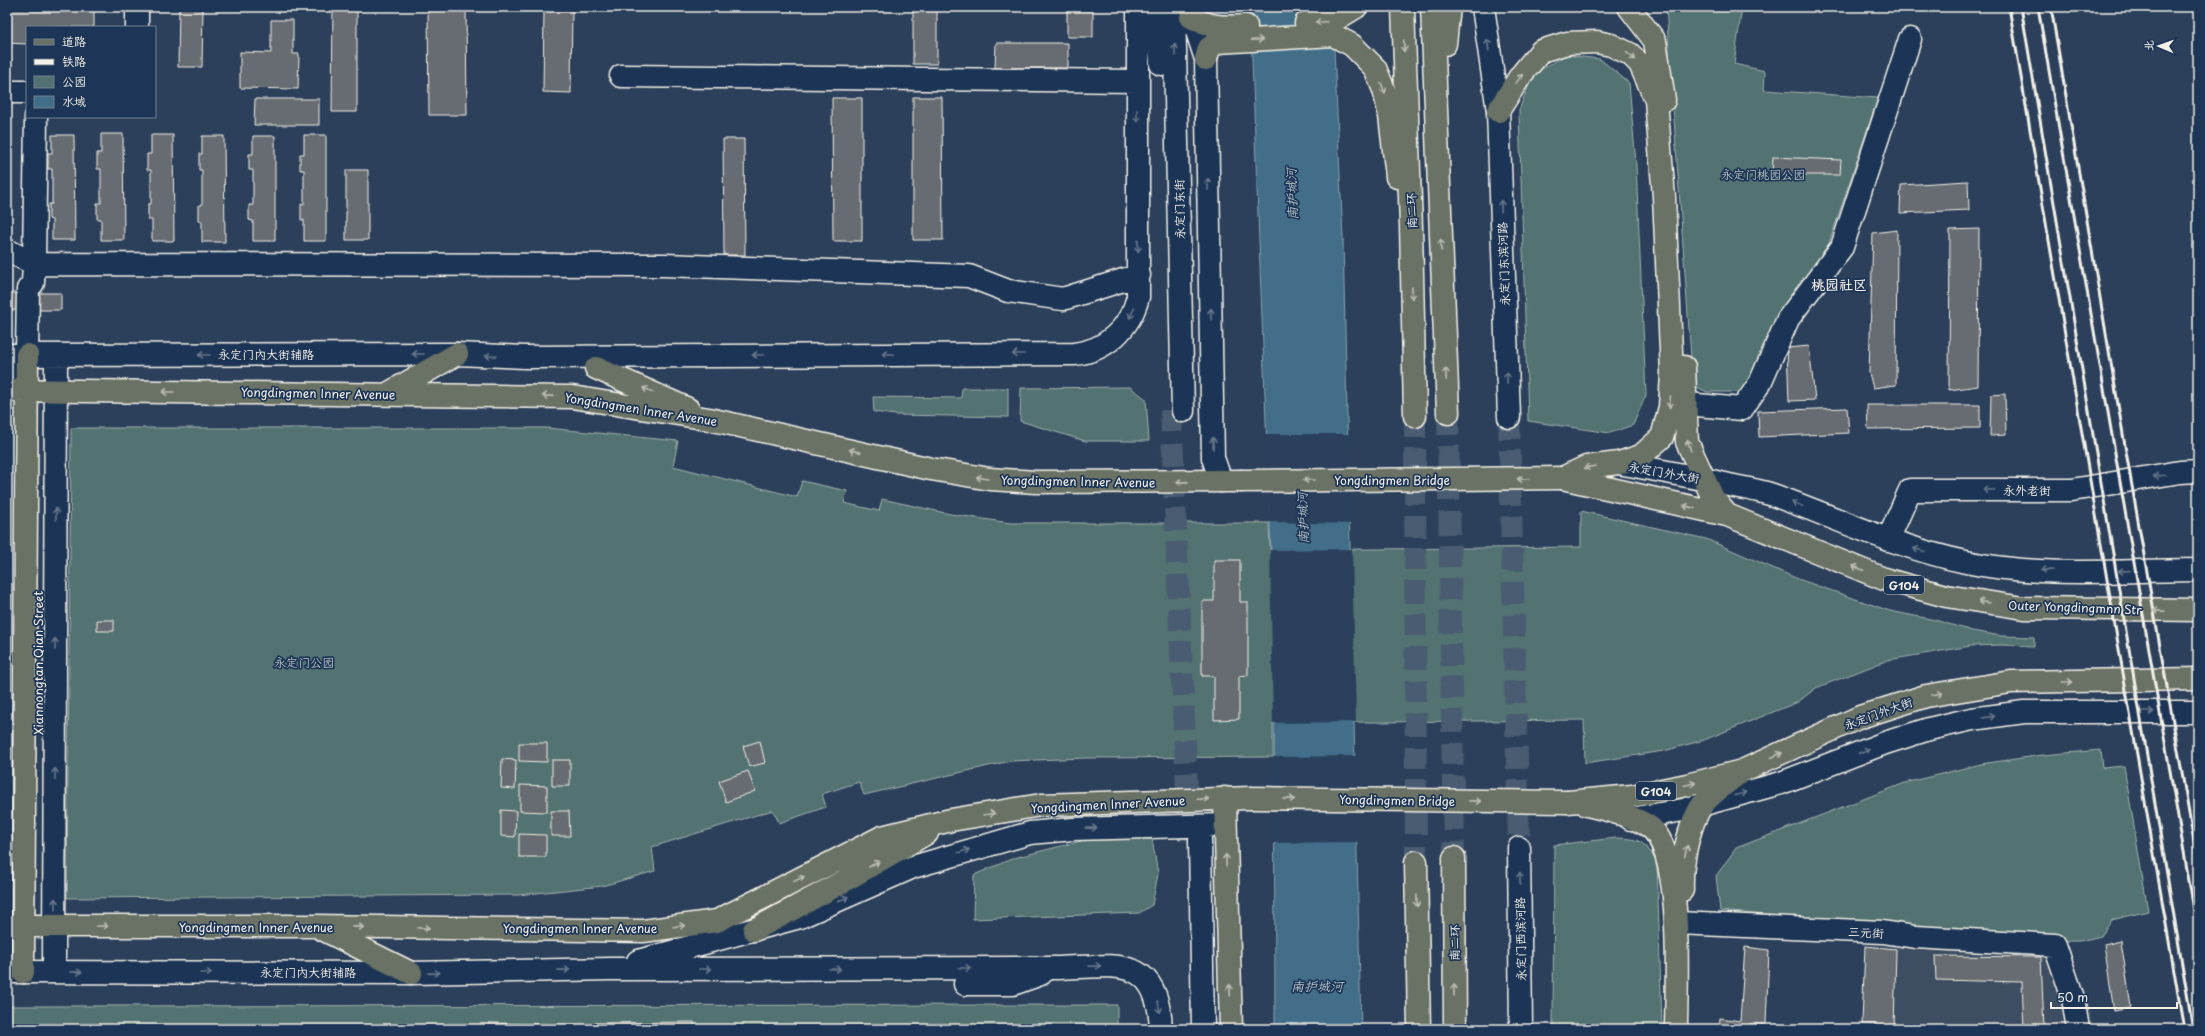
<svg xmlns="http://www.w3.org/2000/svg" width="2205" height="1036" viewBox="0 0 2205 1036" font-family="'Playpen Sans','LXGW WenKai TC',sans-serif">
<rect width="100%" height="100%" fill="#2c405c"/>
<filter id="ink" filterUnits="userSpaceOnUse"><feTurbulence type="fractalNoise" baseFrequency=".025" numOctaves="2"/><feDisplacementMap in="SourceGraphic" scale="8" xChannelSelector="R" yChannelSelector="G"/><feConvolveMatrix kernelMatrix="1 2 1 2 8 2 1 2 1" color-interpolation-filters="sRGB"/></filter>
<g filter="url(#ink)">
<!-- built -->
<path fill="#3d4d62" d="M1871 945 2064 953 2083 985 2093 1029H1869L1866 1019Z"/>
<!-- green -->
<path fill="#527272" stroke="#a3b2ad" d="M1666 7H1742L1734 64 1765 71 1764 90 1878 98 1829 243 1743 392H1707L1693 385Z
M1566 55 1600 59 1629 83 1636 164 1646 395 1633 425 1610 433 1528 421 1519 110 1533 74Z
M1130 387 1146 399 1149 441H1085L1020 421 1021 388Z
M962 388H1008V417L895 415 874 412 873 397 961 398Z
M71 428H547L678 441 673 466 797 497 802 481 847 491 844 503 879 511 882 499 950 514 1010 523H1269L1270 550 1581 547V511L1706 539 1798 579 1890 611 1935 620 1972 631 2001 636 2034 637V646L2001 645 1971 646 1888 660 1816 688 1798 702 1704 740 1664 751 1585 763 1584 720 1273 723V757L1086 758 1010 761 864 795 859 782 822 794 826 807 779 823 773 810 652 847 655 871 602 886 518 895 67 898Z
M2101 750 2103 768 2124 766 2148 911 2112 920 2101 936 2080 941H2062L1720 911 1716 876 1736 848 1905 783 1981 764 2043 755Z
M1097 837 1152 839 1158 874 1152 905 1139 913 973 919 974 875 1014 858Z
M1616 838C1642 839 1644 841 1657 863L1662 1029H1553L1554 845Z
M1117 1005V1029H7V1006Z"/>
<!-- water -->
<path fill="#426e89" stroke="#89a2af" d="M1250 7H1332L1343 239 1361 1029H1275L1274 630Z"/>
<!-- pier -->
<path fill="#2c405c" d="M1265 434H1350L1352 524 1269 522Z
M1352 549 1356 722 1273 723 1270 550Z
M1357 756 1359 842 1273 843V757Z"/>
<!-- building -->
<path fill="#666c71" stroke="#f4f1e8" d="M7 7H94V27H27V44L7 43Z
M179 7H203L202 67H178Z
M333 7H357V112H332Z
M428 7H466L467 115H429Z
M544 7H572L571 93 543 92Z
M913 7H937V64H913Z
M1067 7H1093V37H1067Z
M271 20H293V54H299L298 89 240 88V52L271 53Z
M996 43H1068V68H995Z
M913 97H942L943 240H913Z
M832 98H862V241H833Z
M255 99H319V125H254Z
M101 134H123L124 240H101V219H97V203H101V169H97V153H101Z
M52 135H74L75 240H52V220L49 219V204H52V169H48V153H52Z
M151 135H173L174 241H152V220H148V204H151V170H147V154H151Z
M304 135H326V241H304V220H301V204H304V170H300V154H304Z
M202 136H224L225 242H202V221H199V205H202V170H199V154H202Z
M253 136H275V241H253V221L249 220V205H253V170H249V154H253Z
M723 139H744L745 255H724Z
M1773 157 1841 160 1840 175H1772Z
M346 170H368V240H346Z
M1968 181 1969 210 1900 213 1901 185Z
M1979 229 1978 386 1949 390 1950 230Z
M1897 230 1896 385 1873 388 1869 373 1873 233Z
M7 293H61V310H7Z
M1809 346 1815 400 1789 401 1787 348Z
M2005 394 2006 435 1990 436 1991 395Z
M1867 405H1980V428L1868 429Z
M1847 408 1849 433 1759 437 1758 411Z
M1214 560H1240V602H1248V675L1239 676V719L1214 720V676H1202V601H1214Z
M97 620H114V631H97Z
M760 741 765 763 749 767 743 746Z
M519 743H547V762L519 761Z
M502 759 516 760 515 789 501 788Z
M552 760H570V786H552Z
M748 771 755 791 726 802 719 781Z
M520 785 547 786V812L520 811Z
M501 810 516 811 515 837 501 836Z
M551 811H569L570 836H551Z
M519 834 546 835V857H519Z
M2121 940 2131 1008 2114 1011 2104 944Z
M1865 946 1896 949 1894 1029H1875V1024H1862Z
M1745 947 1769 950 1766 1024H1750V1029H1719L1720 1018 1740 1021Z
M1935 956 2041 957 2044 1029H2024L2022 982 1936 980Z
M694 1022V1029H594V1023Z
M489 1023 576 1025V1029H489Z
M397 1027H476V1029H397Z"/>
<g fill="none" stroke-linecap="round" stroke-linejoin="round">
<!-- minor-tunnel -->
<path stroke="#4a5b71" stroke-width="22" stroke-dasharray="22 11" stroke-linecap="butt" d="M1171 410 1189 840
M1509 417 1519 848"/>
<!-- highway-tunnel -->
<path stroke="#4a5b71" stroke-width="22" stroke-dasharray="22 11" stroke-linecap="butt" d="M1448 413 1454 858
M1415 416 1416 862"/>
<!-- minor casing -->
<g stroke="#f4f1e8" stroke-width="25">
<path id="minor" d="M137 7V27
M1157 7 1161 64
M1174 7 1183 411
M1189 7 1206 59 1213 458 1221 481
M1483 7 1498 111 1509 417
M621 76 1137 81
M7 92H27
M7 250 34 264 664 265 969 276 1008 291 1063 299 1139 275
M7 355 457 354 525 357 1074 354C1106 351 1130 328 1138 297V7
M27 355 28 289 33 283 34 264 36 117
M7 383V355
M1686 404 1742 409 1760 383 1788 319 1842 247 1910 39
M1619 463C1656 470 1692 476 1729 485 1743 488 1759 490 1773 495 1838 518 1898 548 1966 562 2042 578 2121 570 2198 570
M1888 540 1910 490H2072L2180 472 2198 471
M1631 819 1683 810 1781 783 1885 743 1929 729 1972 719 2024 712H2198
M1200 839 1203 1029
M1519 848 1521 1029
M1677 923 1883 932 1915 937 2055 945 2073 998 2078 1029
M638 961 800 917 913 867 1030 833 1073 829 1225 825
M54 971 56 355
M7 972 411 973 610 969 1059 968C1116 966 1158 954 1161 1029
M965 984H1013L1041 974"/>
</g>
<!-- major casing -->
<g stroke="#f4f1e8" stroke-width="25">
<path id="major" d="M596 368 688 409
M7 390 572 397 709 419 931 469 990 479 1036 482 1240 481
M389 393 457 354
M1225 798 1231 1029
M7 926H317L643 931 717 921 882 837 951 820 1041 805 1250 798
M322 929 411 973
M754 930 839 884 927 833
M23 972 27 355"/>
</g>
<!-- highway casing -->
<g stroke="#f4f1e8" stroke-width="25">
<path id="highway" d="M1403 7 1411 226 1415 416
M1432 7 1448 413
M1629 7 1655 41 1664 100
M1191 17C1212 28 1222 27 1246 26
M1306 23 1333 21 1356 7
M1445 44 1449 7
M1206 59 1209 48 1218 42 1333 35 1352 45 1375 68 1384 90 1390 116 1397 177
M1498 111 1521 75 1541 51 1567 43 1597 42 1611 45 1630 54 1640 64 1656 100 1664 197 1672 373 1670 407 1662 437 1641 456 1619 463 1586 467 1562 478
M1684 367 1687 442 1713 498 1727 515
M1562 478 1727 515 1884 579 1946 596 2024 608 2198 610
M1568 802 1632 796 1687 785 1742 771 1860 717 1926 696 2011 682 2198 679
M1587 805C1605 809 1631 816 1647 825 1685 847 1676 989 1676 1029
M1454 858 1455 1029
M1416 862 1419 1029
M1682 890C1681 865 1688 824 1703 804 1712 793 1727 783 1738 774"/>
</g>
<!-- minor -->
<use href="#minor" stroke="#1d3557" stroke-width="22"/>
<!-- major -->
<use href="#major" stroke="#6a7266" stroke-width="22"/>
<!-- highway -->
<use href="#highway" stroke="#6a7266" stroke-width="22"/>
<!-- rail -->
<path stroke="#f4f1e8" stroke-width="3" d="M2009 7 2184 1029
M2021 7 2193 1029
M2038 7 2198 933
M2051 7 2124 440 2198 865"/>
<!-- major-bridge casing -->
<g stroke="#f4f1e8" stroke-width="25" stroke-linecap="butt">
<path id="major-bridge" d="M1240 481 1562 478
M1250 798 1568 802"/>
</g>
<!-- major-bridge -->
<use href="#major-bridge" stroke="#6a7266" stroke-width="22"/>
</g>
<!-- one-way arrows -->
<defs><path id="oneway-shaft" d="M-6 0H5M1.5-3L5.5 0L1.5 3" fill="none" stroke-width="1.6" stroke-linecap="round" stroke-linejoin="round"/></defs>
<g stroke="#bdbeb4">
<use href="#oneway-shaft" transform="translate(1321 22) rotate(177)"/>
<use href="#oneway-shaft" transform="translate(1257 40) rotate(-3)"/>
<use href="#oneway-shaft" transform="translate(1404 46) rotate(88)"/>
<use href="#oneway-shaft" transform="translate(1631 56) rotate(38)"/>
<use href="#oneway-shaft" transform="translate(1519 79) rotate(-55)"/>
<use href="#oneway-shaft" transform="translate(1383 88) rotate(71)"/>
<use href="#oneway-shaft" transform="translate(1441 245) rotate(-92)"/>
<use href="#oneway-shaft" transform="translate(1412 293) rotate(89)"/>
<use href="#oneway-shaft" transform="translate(1446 374) rotate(-92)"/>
<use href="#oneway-shaft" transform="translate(648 390) rotate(-157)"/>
<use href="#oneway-shaft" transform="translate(168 392) rotate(-180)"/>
<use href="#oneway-shaft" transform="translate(548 396) rotate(-179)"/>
<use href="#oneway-shaft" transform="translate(1670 402) rotate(95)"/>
<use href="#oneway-shaft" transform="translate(1689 445) rotate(-108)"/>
<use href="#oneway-shaft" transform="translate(855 451) rotate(-167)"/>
<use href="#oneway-shaft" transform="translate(1590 467) rotate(170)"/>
<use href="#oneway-shaft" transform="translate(982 478) rotate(-170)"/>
<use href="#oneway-shaft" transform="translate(1523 479) rotate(180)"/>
<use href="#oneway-shaft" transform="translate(1309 480) rotate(180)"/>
<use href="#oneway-shaft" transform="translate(1182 482) rotate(179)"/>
<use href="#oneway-shaft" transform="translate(1689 507) rotate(-167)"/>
<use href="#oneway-shaft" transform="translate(1858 568) rotate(-157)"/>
<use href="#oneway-shaft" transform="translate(1984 602) rotate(-171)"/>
<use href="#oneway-shaft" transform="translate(2159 611) rotate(-178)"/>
<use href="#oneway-shaft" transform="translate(2067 682)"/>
<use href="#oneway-shaft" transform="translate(1937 694) rotate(-9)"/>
<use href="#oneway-shaft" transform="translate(1777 755) rotate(-24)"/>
<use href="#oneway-shaft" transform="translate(1690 784) rotate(-14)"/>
<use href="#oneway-shaft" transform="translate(1203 799) rotate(-2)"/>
<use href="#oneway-shaft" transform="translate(1289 799) rotate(1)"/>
<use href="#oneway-shaft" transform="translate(1475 801) rotate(1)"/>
<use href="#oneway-shaft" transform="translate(989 814) rotate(-9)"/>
<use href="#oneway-shaft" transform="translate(1686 851) rotate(-76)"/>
<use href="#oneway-shaft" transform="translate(1226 860) rotate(-92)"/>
<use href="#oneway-shaft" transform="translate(874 864) rotate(-30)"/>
<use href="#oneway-shaft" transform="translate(799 879) rotate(-26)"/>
<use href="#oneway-shaft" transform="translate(1417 901) rotate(89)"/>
<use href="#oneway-shaft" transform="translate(102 926)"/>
<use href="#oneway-shaft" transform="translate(679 926) rotate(-7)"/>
<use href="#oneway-shaft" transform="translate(358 927) rotate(1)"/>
<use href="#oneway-shaft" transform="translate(424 928) rotate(1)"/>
<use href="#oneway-shaft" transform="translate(1230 990) rotate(-92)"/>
<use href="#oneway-shaft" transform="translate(1454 990) rotate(-90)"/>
</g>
<g stroke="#68778a">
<use href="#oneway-shaft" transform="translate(1488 45) rotate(-98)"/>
<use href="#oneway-shaft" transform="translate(1175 50) rotate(-91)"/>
<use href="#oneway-shaft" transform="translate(1137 116) rotate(89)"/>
<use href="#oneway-shaft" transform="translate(1208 184) rotate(-91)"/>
<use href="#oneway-shaft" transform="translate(1501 206) rotate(-92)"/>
<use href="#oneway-shaft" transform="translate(1138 246) rotate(89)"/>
<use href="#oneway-shaft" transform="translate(1132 313) rotate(115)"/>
<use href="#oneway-shaft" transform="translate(1211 314) rotate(-91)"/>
<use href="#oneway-shaft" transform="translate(418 354) rotate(180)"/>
<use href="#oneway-shaft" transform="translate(888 354) rotate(180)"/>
<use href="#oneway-shaft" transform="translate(1018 354) rotate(180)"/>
<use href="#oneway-shaft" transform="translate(204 355) rotate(180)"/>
<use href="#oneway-shaft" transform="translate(758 355) rotate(180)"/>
<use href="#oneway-shaft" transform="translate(491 356) rotate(-177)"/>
<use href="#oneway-shaft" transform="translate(1507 378) rotate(-92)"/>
<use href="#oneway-shaft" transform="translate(1213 443) rotate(-92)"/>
<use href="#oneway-shaft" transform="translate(2159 476) rotate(171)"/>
<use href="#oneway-shaft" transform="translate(1989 490) rotate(-180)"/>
<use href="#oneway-shaft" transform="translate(1797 504) rotate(-158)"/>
<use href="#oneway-shaft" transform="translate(56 514) rotate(-90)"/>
<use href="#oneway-shaft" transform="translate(1919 550) rotate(-165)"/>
<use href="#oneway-shaft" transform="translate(2047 570) rotate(-178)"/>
<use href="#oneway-shaft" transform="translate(2124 571) rotate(178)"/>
<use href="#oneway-shaft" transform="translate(55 644) rotate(-90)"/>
<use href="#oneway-shaft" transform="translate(2148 712)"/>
<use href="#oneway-shaft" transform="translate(1989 717) rotate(-8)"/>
<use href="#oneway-shaft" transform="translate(1864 751) rotate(-21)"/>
<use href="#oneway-shaft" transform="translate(55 774) rotate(-90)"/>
<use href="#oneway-shaft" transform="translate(1741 794) rotate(-15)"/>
<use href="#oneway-shaft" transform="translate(1091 828) rotate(-1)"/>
<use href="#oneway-shaft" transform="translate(964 851) rotate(-17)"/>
<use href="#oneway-shaft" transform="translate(1520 878) rotate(-91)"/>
<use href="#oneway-shaft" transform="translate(843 899) rotate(-25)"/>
<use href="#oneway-shaft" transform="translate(55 904) rotate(-90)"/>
<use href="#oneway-shaft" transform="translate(1095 966) rotate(-2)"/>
<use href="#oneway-shaft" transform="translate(965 968)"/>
<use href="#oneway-shaft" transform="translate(705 969)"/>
<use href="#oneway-shaft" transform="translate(835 969)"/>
<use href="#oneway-shaft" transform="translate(564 970) rotate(-1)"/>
<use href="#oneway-shaft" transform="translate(76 972) rotate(1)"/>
<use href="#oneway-shaft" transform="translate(206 973)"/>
<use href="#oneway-shaft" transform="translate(434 973) rotate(-1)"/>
<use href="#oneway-shaft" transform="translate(1159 1007) rotate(79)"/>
</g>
</g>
<g text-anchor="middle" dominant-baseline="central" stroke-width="3.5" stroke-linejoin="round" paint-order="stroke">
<!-- shield labels -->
<g fill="#1d3557" stroke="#b4b9bc" stroke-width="1">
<rect x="1884" y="576" width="40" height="18" rx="3"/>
<rect x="1636" y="782" width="40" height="18" rx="3"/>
</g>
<g font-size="11" font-weight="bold" fill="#f4f1e8">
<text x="1904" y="585">G104</text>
<text x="1656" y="791">G104</text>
</g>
<!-- park labels -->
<g font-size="12" fill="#bbc5bf" stroke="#1d3557">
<text x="1763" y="174">永定门桃园公园</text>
<text x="304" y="662">永定门公园</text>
</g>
<!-- street labels -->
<g font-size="12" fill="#f4f1e8" stroke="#1d3557">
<text transform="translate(1179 209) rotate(-91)">永定门东街</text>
<text transform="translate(1411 211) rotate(-92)">南二环</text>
<text transform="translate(1503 264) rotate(-92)">永定门东滨河路</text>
<text x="266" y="354">永定门内大街辅路</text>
<text transform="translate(318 393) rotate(1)">Yongdingmen Inner Avenue</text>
<text transform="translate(641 409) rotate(9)">Yongdingmen Inner Avenue</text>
<text transform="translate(1664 472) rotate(10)">永定门外大街</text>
<text x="1392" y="480">Yongdingmen Bridge</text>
<text transform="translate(1078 481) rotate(1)">Yongdingmen Inner Avenue</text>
<text x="2027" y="490">永外老街</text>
<text transform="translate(2075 607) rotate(2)">Outer Yongdingmnn Str</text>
<text transform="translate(38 663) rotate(-90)">Xiannongtan Qian Street</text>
<text transform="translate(1878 713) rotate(-20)">永定门外大街</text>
<text transform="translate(1397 800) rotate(1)">Yongdingmen Bridge</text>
<text transform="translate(1108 804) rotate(-3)">Yongdingmen Inner Avenue</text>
<text x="256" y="927">Yongdingmen Inner Avenue</text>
<text x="580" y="928">Yongdingmen Inner Avenue</text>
<text transform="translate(1866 932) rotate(3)">三元街</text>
<text transform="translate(1520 939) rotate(-91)">永定门西滨河路</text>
<text transform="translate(1454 943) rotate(-90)">南二环</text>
<text x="308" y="972">永定门内大街辅路</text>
</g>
<!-- water labels -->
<g font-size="13" font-style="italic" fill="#b6c3c7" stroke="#1d3557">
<text transform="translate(1291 194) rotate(-92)">南护城河</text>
<text transform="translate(1302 518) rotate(-92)">南护城河</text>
<text x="1317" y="985">南护城河</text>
</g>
<!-- quarter labels -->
<g font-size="14" font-weight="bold" fill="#f4f1e8" stroke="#1d3557">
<text x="1839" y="284">桃园社区</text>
</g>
</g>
<!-- margin -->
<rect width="2205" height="1036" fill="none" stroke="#1d3557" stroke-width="24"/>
<rect x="12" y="12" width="2181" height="1012" fill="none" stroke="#f4f1e8" stroke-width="1.5" filter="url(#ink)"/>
<!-- legend -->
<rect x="26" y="26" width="130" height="92" fill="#1d3557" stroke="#738091"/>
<rect x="34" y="39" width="20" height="6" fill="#6a7266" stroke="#738091"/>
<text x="62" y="46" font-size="12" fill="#f4f1e8">道路</text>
<rect x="34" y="59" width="20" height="6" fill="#f4f1e8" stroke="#738091"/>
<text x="62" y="66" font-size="12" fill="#f4f1e8">铁路</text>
<rect x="34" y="76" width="20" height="12" fill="#527272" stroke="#738091"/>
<text x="62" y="86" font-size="12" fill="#f4f1e8">公园</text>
<rect x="34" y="96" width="20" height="12" fill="#426e89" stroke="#738091"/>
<text x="62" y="106" font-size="12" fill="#f4f1e8">水域</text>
<!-- north arrow -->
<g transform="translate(2159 46) rotate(272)" stroke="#1d3557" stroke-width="3" paint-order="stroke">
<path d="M0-3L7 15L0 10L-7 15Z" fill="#f4f1e8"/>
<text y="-6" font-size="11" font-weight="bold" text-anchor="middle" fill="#f4f1e8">北</text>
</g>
<!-- scale -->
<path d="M2051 1002v6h126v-6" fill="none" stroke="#f4f1e8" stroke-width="2"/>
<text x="2057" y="1002" font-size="12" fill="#f4f1e8" stroke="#1d3557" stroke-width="3" paint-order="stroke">50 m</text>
</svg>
